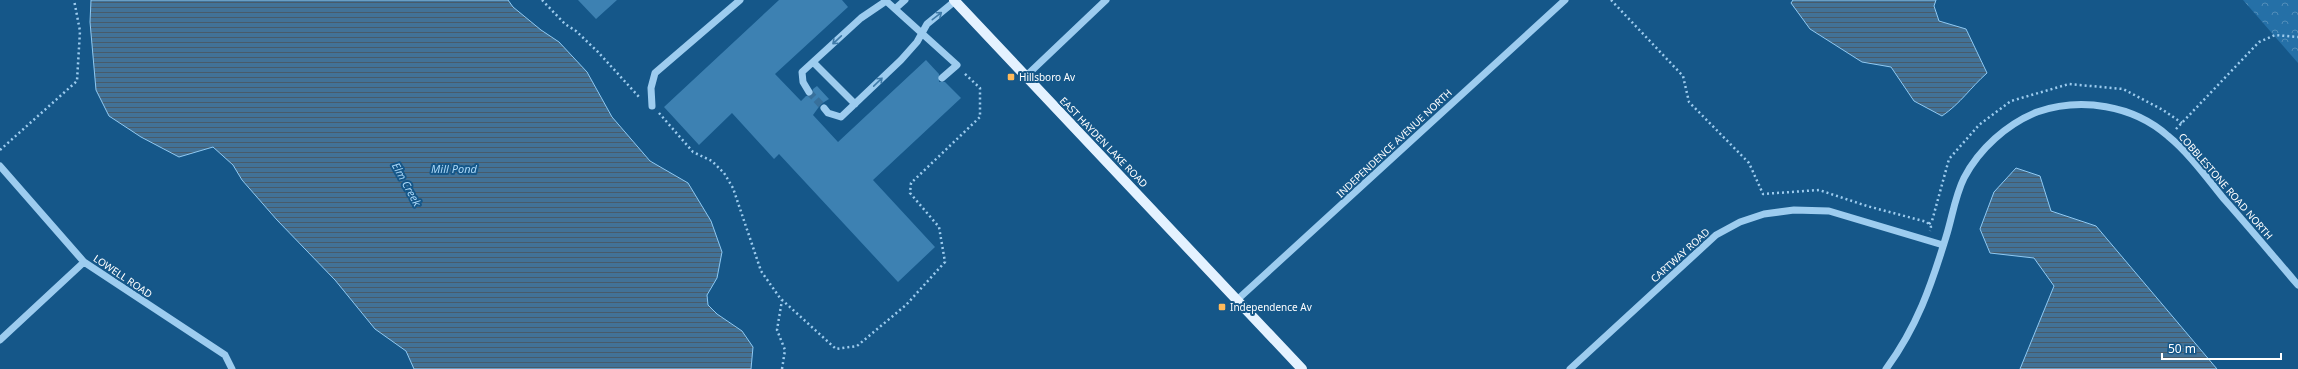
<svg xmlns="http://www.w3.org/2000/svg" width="2298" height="369" viewBox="0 0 2298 369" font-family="'Noto Sans',sans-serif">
<defs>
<pattern id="park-crowns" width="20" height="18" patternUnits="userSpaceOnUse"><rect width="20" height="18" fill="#2570a7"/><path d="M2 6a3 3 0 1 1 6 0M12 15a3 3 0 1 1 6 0" fill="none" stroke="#518db9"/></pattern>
<pattern id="water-rules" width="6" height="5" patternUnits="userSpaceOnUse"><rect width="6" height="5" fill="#427297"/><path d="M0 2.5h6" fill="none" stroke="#485b6a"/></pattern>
</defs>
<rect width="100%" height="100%" fill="#155789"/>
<!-- park -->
<path fill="url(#park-crowns)" d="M2243 0H2298V63Z"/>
<!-- water -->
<path fill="url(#water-rules)" stroke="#8fc9f2" d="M91 0H508L513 7 541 30 559 42 587 72 612 117 650 161 688 183 711 221 722 252 717 278 707 295 708 305 717 314 742 331 753 347 751 369H414L406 351 375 329 335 280 277 220 242 180 233 165 213 147 179 157 141 137 109 116 96 90 90 22Z
M1793 0H1936L1934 6 1939 21 1966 29 1987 73C1970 88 1961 103 1942 116L1914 101 1891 67 1862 62 1810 29 1791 3Z
M2016 168 2040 176 2051 211 2096 226 2217 369H2020L2054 286 2034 258 1990 253 1980 229 1994 192Z"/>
<!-- building -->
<path fill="#3d81b2" d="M578 0H617L596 19Z
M779 0H842L848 7 775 74 801 101 806 96H812L813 89 817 86 829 99 821 104 813 115 838 142 926 60 939 74V82H945L961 98 873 180 935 247 898 282 779 154 774 159 732 113 699 145 664 107Z"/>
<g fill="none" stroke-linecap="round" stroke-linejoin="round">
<!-- minor-tunnel -->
<path stroke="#38709b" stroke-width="7" stroke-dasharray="7 3.5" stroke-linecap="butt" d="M809 92 824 108"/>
<!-- path -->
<path stroke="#9dccef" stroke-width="2.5" stroke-dasharray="2 3" stroke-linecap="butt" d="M542 0 565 24 576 31 598 52 640 98
M1611 0 1683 76 1689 102 1749 163 1763 194 1819 190 1867 206 1927 222 1931 227 1930 231
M659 113 693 152 712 161 724 173 733 188 761 271 780 298 836 349 857 346 906 305 945 262 939 227 910 193 911 183 980 117V88L964 73
M2176 129 2259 42 2275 35 2298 37
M0 150 77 81 80 31 74 0
M1929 224 1932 221 1949 159 1979 125 2011 101 2069 84 2123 89 2163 110 2182 123
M782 369 785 350 777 330 782 300"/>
<!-- minor -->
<path stroke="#9dccef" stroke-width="7" d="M885 0 957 65 942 78
M896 8 905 0
M813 62 855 104
M1025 77 1106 0
M809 92 803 82 802 72 861 18 886 1
M652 106 651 88 655 73 740 0
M824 108 828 113 841 117 901 60 917 42 927 24 955 1
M0 166 84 262 225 355 232 369
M1237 300 1565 0
M0 340 84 262
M1570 369 1716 235 1740 222 1764 214 1794 210 1829 211 1943 245
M1886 369C1917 327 1931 286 1946 237 1952 218 1955 196 1964 178 1979 149 2007 124 2037 112 2081 97 2133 105 2168 136 2189 153 2207 178 2224 199 2249 227 2273 256 2298 285"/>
<!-- major -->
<path stroke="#e4f2ff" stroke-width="10" d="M954 0 1302 369"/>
</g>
<!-- one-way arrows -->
<defs><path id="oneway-shaft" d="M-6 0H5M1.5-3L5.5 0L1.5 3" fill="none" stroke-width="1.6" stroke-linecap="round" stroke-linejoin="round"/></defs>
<g stroke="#3e7aa8">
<use href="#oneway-shaft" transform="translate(937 16) rotate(-38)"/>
<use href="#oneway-shaft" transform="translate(837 40) rotate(137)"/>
<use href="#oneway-shaft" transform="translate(878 82) rotate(-44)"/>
</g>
<!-- markers -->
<g fill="#ffba5a" stroke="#155789" stroke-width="1.5">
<rect x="1007" y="73" width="8" height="8" rx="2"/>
<rect x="1218" y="303" width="8" height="8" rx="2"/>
</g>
<g text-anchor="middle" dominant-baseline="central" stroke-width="4" stroke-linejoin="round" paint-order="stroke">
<!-- poi labels -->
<g font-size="10" fill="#fff" stroke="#155789" text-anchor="start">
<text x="1019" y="77">Hillsboro Av</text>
<text x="1230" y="307">Independence Av</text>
</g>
<!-- street labels -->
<g font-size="10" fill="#fff" stroke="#155789">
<text transform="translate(1104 142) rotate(46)">EAST HAYDEN LAKE ROAD</text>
<text transform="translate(1394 143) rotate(-43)">INDEPENDENCE AVENUE NORTH</text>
<text transform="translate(2226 186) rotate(49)">COBBLESTONE ROAD NORTH</text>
<text transform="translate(1680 255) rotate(-42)">CARTWAY ROAD</text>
<text transform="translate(123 276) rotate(34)">LOWELL ROAD</text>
</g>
<!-- water labels -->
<g font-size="11" font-style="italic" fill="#a8d6f6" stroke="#155789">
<text x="454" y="168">Mill Pond</text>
<text transform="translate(407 184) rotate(61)">Elm Creek</text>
</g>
</g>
<!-- scale -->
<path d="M2162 353v6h119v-6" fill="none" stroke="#ffffff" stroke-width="2"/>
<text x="2168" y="353" font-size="12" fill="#ffffff" stroke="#155789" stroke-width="3" paint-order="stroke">50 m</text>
</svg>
